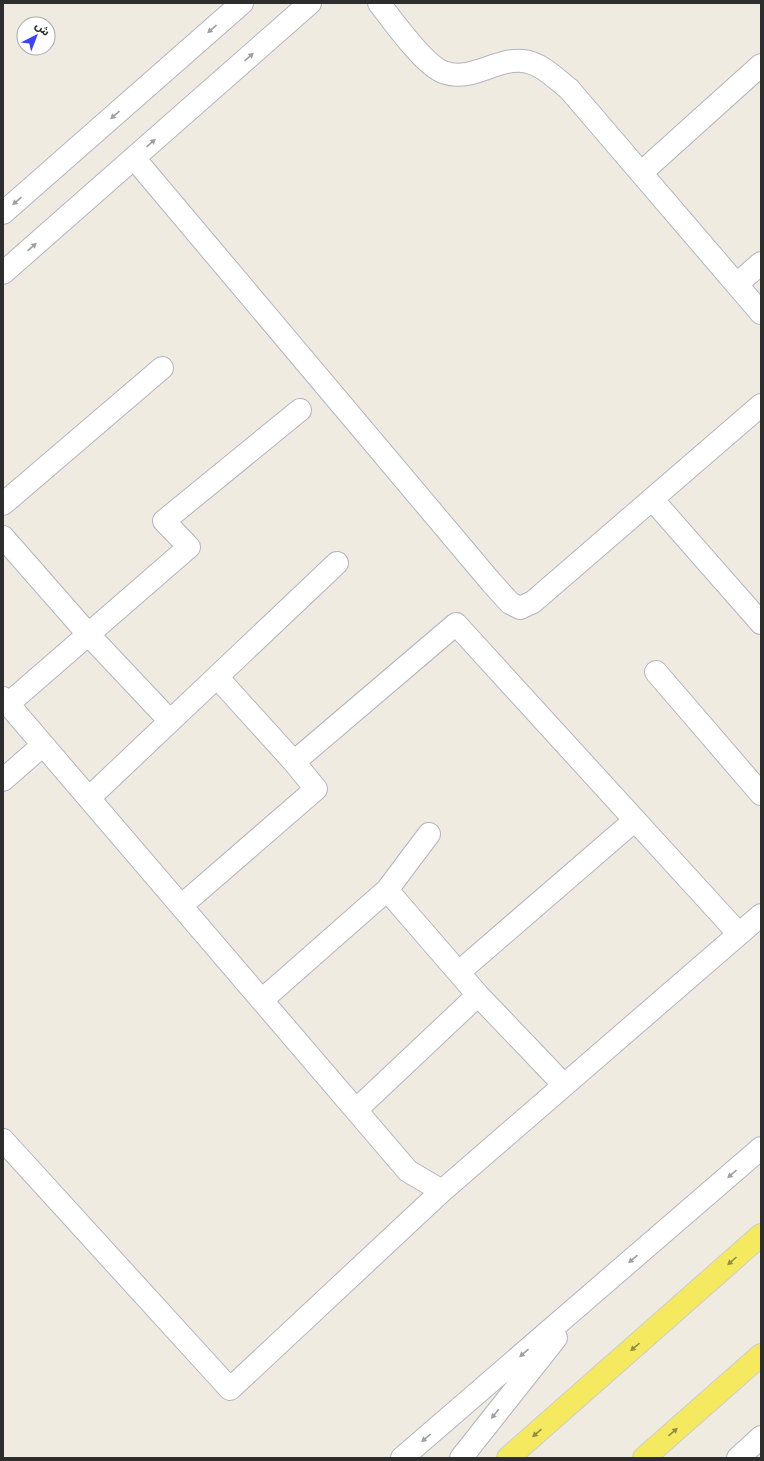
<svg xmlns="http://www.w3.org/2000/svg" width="764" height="1461" viewBox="0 0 764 1461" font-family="Overpass,'Noto Sans Arabic',sans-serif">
<rect width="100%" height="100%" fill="#efebe0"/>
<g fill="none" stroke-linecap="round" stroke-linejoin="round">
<!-- minor casing -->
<g stroke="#b3b4c1" stroke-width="24">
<path id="minor" d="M379 3C392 20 424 65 443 72 471 83 495 58 523 61 541 63 555 78 569 89L761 313
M134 158 491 582 510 603 520 608 533 602 761 405
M641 173 761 65
M3 213 242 3
M3 273 310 3
M737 284 761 263
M652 499 761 623
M3 504 162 368
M3 537 88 634 170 721
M656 672 761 794
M217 677 294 762
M3 698 408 1171 442 1191 761 915
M8 704 189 547 164 521 300 410
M3 780 43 745
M89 798 337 563
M387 890 478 995 564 1085
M181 906 316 789 294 762 456 624 739 934
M459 972 635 820
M262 1000 387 890 429 834
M356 1110 478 995
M3 1140 230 1389 442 1191
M402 1458 761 1148
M461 1458 556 1338
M738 1458 761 1437"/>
</g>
<!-- major casing -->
<g stroke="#cdcdcd" stroke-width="24">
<path id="major" d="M508 1458 761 1235
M644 1458 761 1355"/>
</g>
<!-- minor -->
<use href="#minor" stroke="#fff" stroke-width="22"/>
<!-- major -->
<use href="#major" stroke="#f5ea5f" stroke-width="22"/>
</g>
<!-- one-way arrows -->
<defs><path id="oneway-solid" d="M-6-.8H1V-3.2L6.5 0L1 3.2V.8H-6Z"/></defs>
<g fill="#a0a0a0">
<use href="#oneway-solid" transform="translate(212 29) rotate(139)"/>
<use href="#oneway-solid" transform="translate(249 57) rotate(-41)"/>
<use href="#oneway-solid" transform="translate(115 115) rotate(139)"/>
<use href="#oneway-solid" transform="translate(151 143) rotate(-41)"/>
<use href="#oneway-solid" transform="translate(17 201) rotate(139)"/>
<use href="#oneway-solid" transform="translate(32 247) rotate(-41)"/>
<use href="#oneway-solid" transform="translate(732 1174) rotate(139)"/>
<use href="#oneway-solid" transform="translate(633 1259) rotate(139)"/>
<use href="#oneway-solid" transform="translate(524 1353) rotate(139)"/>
<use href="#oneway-solid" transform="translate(495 1414) rotate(129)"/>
<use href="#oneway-solid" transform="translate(426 1438) rotate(139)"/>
</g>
<g fill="#918c46">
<use href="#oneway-solid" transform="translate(732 1261) rotate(138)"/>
<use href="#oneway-solid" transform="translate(635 1347) rotate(139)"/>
<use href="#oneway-solid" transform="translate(673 1432) rotate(-41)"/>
<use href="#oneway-solid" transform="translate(537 1433) rotate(139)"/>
</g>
<!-- border -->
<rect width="764" height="1461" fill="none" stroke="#2d2d2d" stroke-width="8"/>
<!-- north arrow -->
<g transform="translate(36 36) rotate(42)"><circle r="19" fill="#ffffff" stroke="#ababab"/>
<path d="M0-3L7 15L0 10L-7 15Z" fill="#3d42ff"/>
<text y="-6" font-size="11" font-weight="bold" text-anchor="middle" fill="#2d2d2d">ش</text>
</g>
</svg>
